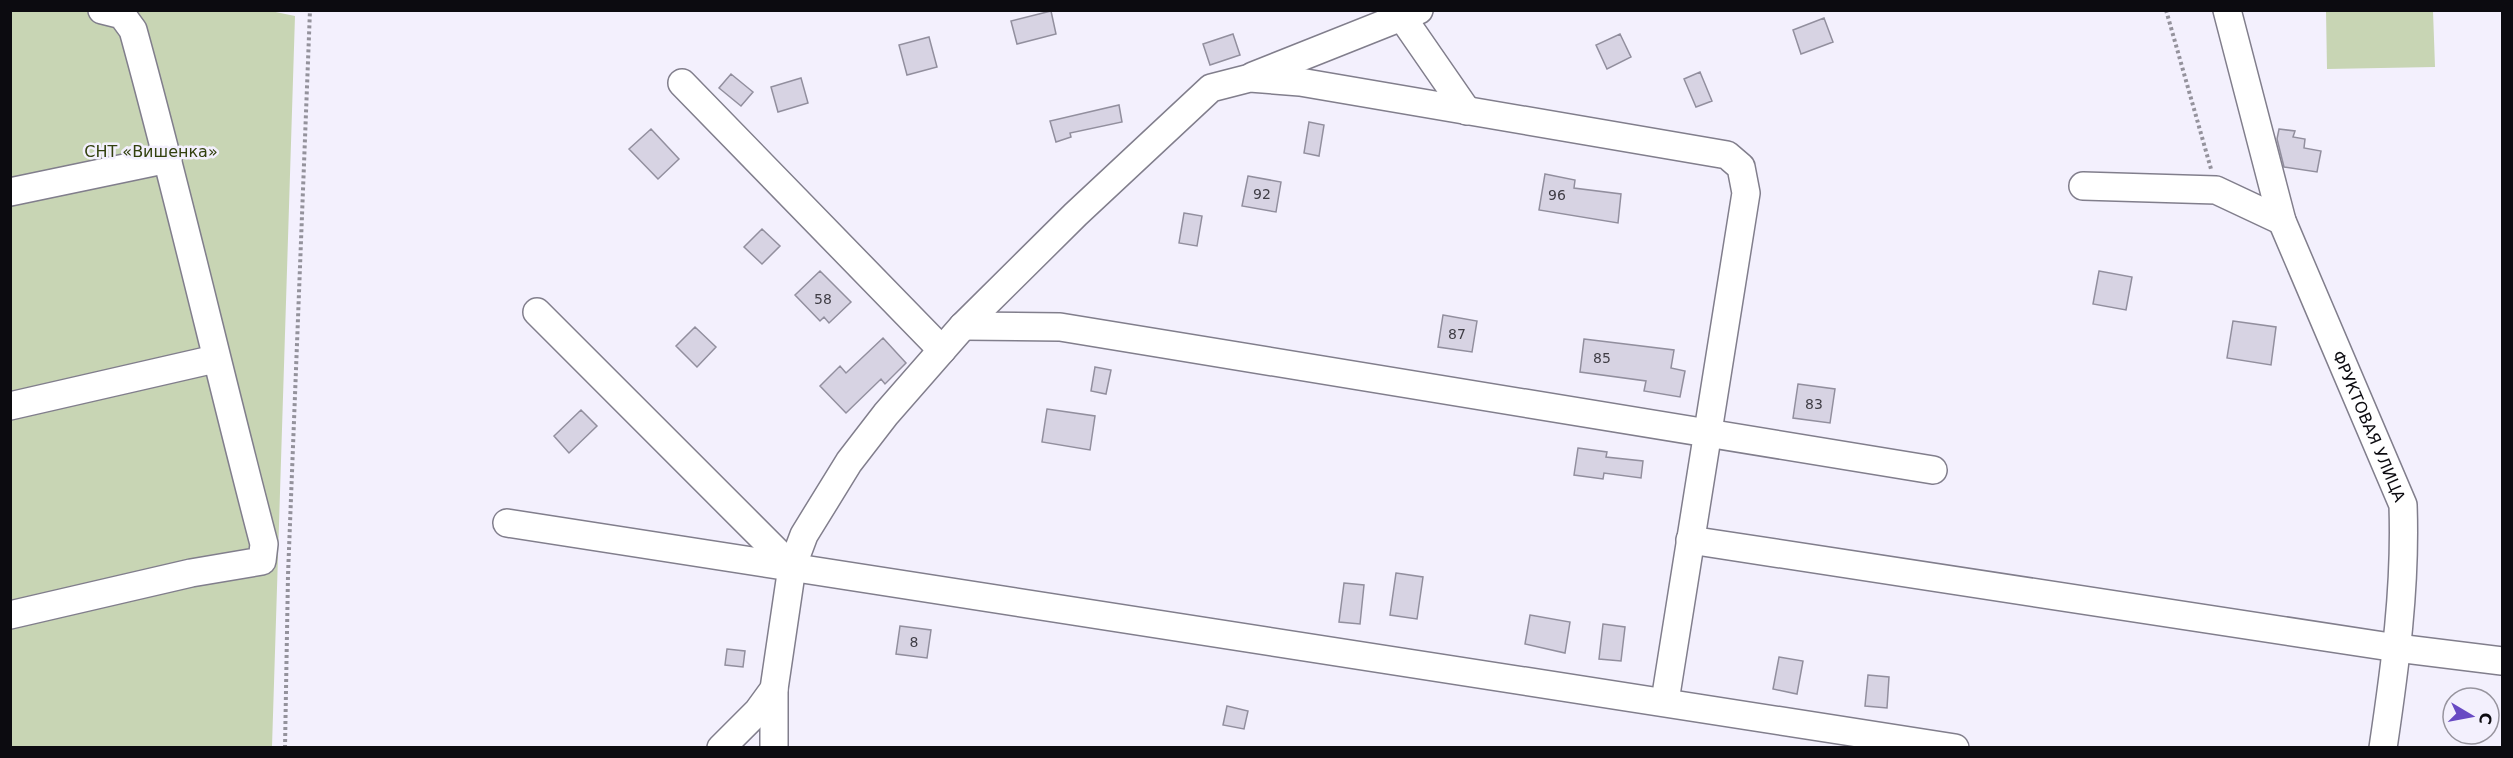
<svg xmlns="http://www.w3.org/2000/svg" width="2513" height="758" viewBox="0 0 2513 758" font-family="'DejaVu Sans',sans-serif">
<rect width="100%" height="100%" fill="#f3f0fd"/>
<!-- green -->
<path fill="#c8d5b4" d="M266 10 295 16 272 747H11L10 11Z
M2326 11H2433L2435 67 2327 69Z"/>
<!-- building -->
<path fill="#d7d3e3" stroke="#928f9e" stroke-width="1.5" d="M1051 11 1056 34 1017 44 1011 21Z
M1824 18 1833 42 1801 54 1793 30Z
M1233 34 1240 55 1210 65 1203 44Z
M1620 34 1631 57 1607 69 1596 45Z
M929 37 937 67 907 75 899 45Z
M1700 72 1712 101 1696 107 1684 79Z
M731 74 753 92 741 106 719 88Z
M801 78 808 103 778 112 771 87Z
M1119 105 1122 122 1070 133 1071 137 1056 142 1050 121Z
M1309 122 1324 125 1319 156 1304 153Z
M651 129 679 159 658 179 629 149Z
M2279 129 2295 131 2293 137 2305 139 2304 148 2321 151 2317 172 2284 167 2277 139Z
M1545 174 1575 180 1574 188 1621 194 1618 223 1539 210Z
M1248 176 1281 182 1276 212 1242 206Z
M1184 213 1202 216 1197 246 1179 243Z
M762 229 780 246 762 264 744 247Z
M820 271 851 302 829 323 824 317 820 321 795 295Z
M2099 271 2132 277 2126 310 2093 304Z
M1443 315 1477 321 1472 352 1438 347Z
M2233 321 2276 327 2271 365 2227 358Z
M695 327 716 347 697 367 676 346Z
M883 338 906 363 885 384 881 379 846 413 820 386 840 366 846 373Z
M1584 339 1674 350 1671 368 1685 371 1680 397 1644 391 1646 381 1580 372Z
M1095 367 1111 370 1106 394 1091 391Z
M1798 384 1835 389 1830 423 1793 418Z
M1047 409 1095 416 1090 450 1042 442Z
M581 410 597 426 569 453 554 436Z
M1578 448 1607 452 1606 457 1643 461 1641 478 1604 473 1603 479 1574 475Z
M1396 573 1423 577 1417 619 1390 615Z
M1344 583 1364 585 1360 624 1339 622Z
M1530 615 1570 622 1565 653 1525 644Z
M1603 624 1625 627 1621 661 1599 659Z
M900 626 931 630 927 658 896 654Z
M727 649 745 651 743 667 725 665Z
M1779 657 1803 661 1797 694 1773 689Z
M1868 675 1889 677 1887 708 1865 706Z
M1227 706 1248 711 1244 729 1223 725Z"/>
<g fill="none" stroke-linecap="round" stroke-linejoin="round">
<!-- minor casing -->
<g stroke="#817e8c" stroke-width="30">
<g id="minor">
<path id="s1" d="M2227 10 2282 221 2403 505C2406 587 2395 667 2383 748"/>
<path d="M1402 17 1467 111"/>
<path d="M1253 76 1419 10"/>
<path d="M682 83 942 350"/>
<path d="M2083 186 2216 190 2282 221"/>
<path d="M10 192 168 159"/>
<path d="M537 312 792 567"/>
<path d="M963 326 1060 327 1933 470"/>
<path d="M10 406 215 359"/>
<path d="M507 523 1955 748"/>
<path d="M1690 540 2397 648 2502 661"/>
<path d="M10 615 191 573 262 561 264 544C219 373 180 200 133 30L122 15 102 10"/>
<path d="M774 689V748"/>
<path d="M721 748 758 711 774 689 792 567 804 535 849 462 886 414 963 326 1076 214 1211 88 1250 78 1300 82 1727 155 1741 167 1746 193 1665 701"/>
</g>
</g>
<!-- path -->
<path stroke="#94929c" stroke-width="4" stroke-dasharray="3 3" stroke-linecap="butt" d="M2166 10 2211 169
M285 748 288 575 310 10"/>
<!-- minor -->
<use href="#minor" stroke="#fff" stroke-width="27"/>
</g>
<g text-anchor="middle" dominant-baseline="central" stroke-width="5" stroke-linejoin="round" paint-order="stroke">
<!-- number labels -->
<g font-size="14" fill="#3f3d45">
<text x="1262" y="194">92</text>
<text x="1557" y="195">96</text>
<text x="823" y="299">58</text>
<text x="1457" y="334">87</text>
<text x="1602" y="358">85</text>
<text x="1814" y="404">83</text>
<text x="914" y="642">8</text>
</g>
<!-- park labels -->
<g font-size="16" fill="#32400e" stroke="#f3f0fd">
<text x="151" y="151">СНТ «Вишенка»</text>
</g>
<!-- street labels -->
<g font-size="16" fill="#0c0b10" stroke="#f3f0fd">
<text stroke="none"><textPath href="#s1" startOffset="441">ФРУКТОВАЯ УЛИЦА</textPath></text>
</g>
</g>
<!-- border -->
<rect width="2513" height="758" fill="none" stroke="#0c0b10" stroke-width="24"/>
<!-- north arrow -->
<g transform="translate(2471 716) rotate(100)"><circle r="28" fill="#f3f0fd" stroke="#97949e" stroke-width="1.5"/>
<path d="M0-4.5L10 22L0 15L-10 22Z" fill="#684ac3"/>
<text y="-9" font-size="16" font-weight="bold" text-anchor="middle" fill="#0c0b10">С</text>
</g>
</svg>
